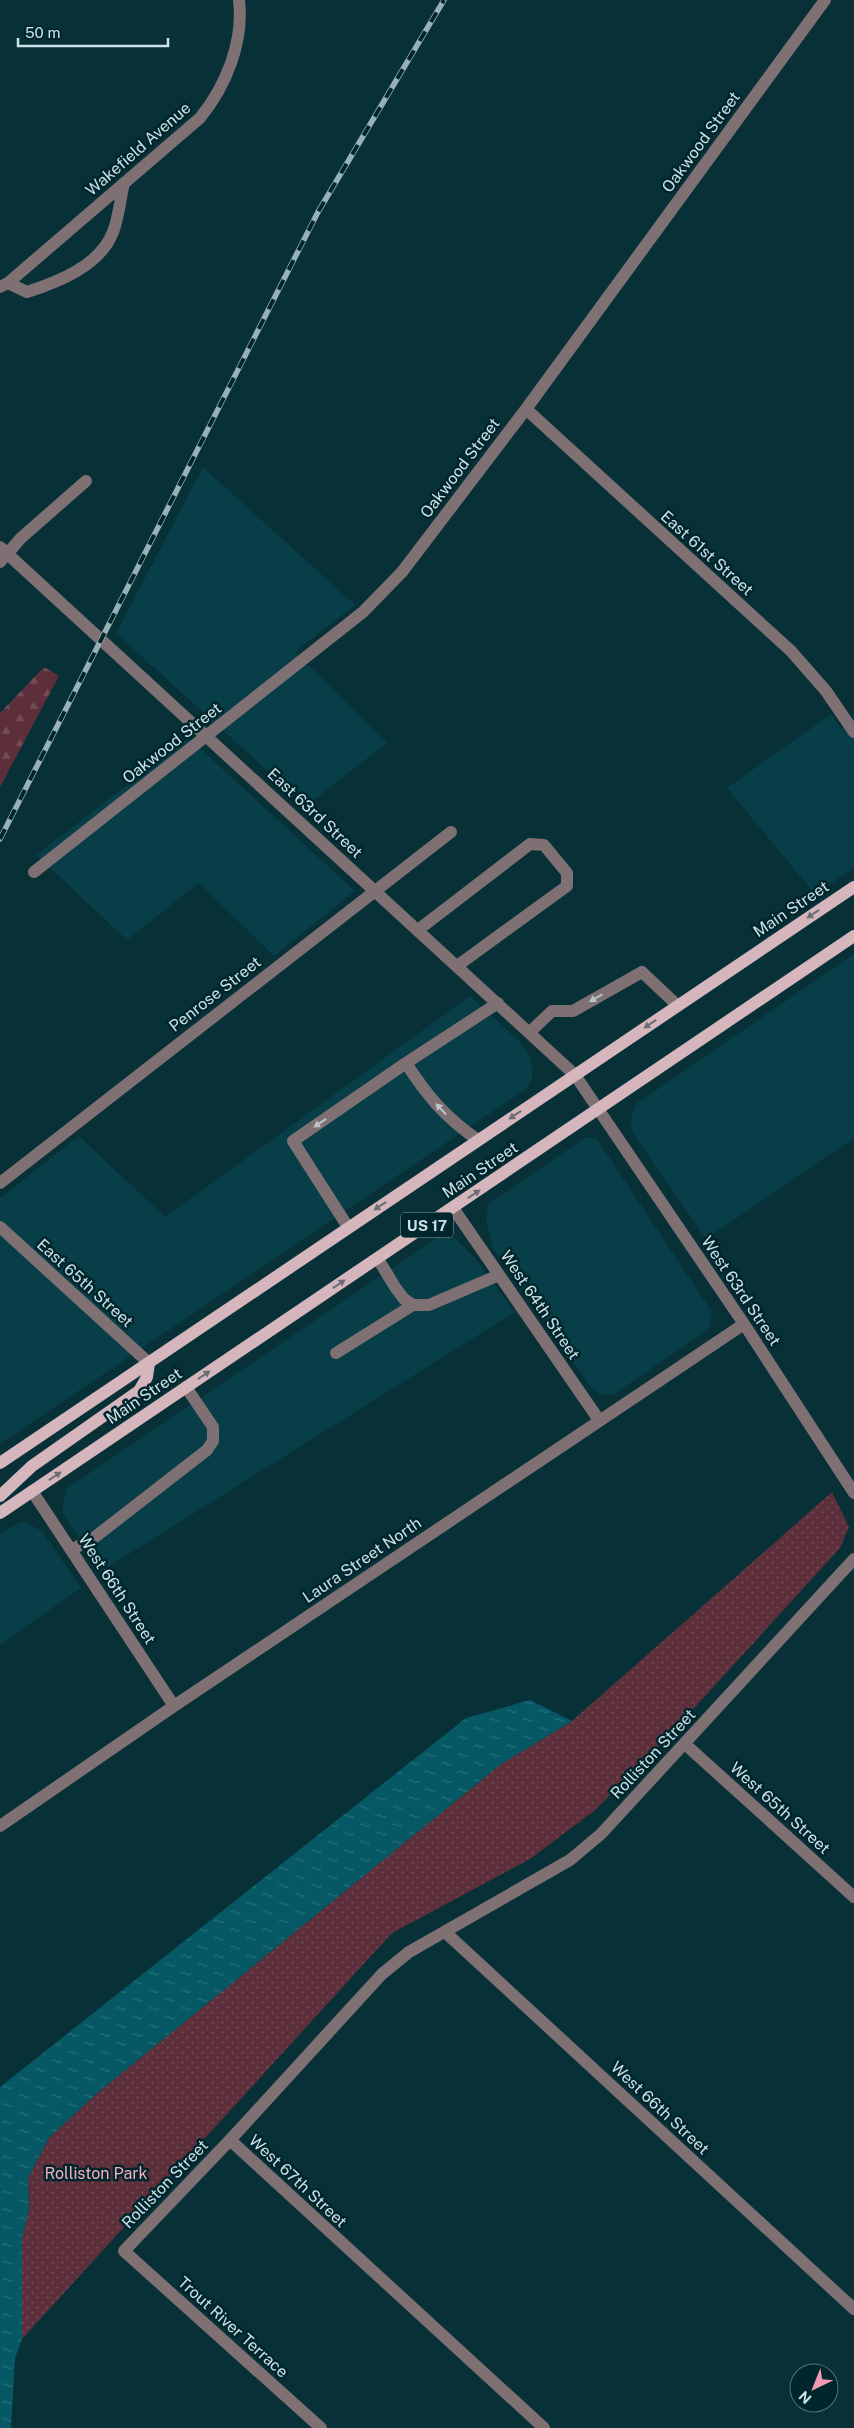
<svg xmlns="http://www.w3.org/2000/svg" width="854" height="2428" viewBox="0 0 854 2428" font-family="'Public Sans',sans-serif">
<defs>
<pattern id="forest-firs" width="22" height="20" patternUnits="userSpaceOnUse" patternTransform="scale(1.25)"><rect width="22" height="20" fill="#5c2f3b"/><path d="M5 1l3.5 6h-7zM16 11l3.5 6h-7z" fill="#724d57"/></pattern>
<pattern id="park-dots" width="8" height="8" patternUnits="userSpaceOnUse" patternTransform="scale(1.25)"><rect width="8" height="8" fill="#5c2f3b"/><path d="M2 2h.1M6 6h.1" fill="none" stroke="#724d57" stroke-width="1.8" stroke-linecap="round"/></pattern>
<pattern id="water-ripples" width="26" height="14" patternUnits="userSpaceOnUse" patternTransform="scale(1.25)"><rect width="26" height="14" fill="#065865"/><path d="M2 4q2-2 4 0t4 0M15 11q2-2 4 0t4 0" fill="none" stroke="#29707b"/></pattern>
</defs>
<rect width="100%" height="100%" fill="#073037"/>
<!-- built -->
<path fill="#083e47" d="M203 467 355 605 295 652 387 743 306 806 116 633Z
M831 714 841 729 854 721V868L815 894 727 788Z
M189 738 355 891 274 956 199 883 127 940 36 855Z
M854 954V1138L706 1239 634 1135 631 1126 632 1115 636 1104Z
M470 996 519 1041 529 1055 533 1069 531 1081 526 1089 0 1444V1198L79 1136 165 1217Z
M586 1137 597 1139 712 1312 709 1329 613 1395H601L593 1390 493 1248 486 1221 488 1206 493 1201Z
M441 1235 455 1238 475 1258 515 1312 100 1572 62 1511 66 1489Z
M22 1521 42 1531 81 1588 0 1645V1533Z"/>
<!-- forest -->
<path fill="url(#forest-firs)" d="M44 667 59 676 0 787V713Z"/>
<!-- park -->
<path fill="url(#park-dots)" d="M832 1492 849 1527 840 1548 665 1740 594 1811 530 1859 392 1933 22 2339V2238L29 2209 28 2178 49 2138 96 2094 501 1764 572 1721Z"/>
<!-- water -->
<path fill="url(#water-ripples)" d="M530 1700 572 1721 501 1764 96 2094 49 2138 28 2178 29 2209 22 2238V2339L15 2358 11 2428H0V2087L466 1718Z"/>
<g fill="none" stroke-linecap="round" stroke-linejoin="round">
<!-- minor -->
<path stroke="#7f7073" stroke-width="12" d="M8 283 27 292C58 282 100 266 113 232 119 217 120 199 124 183
M0 287 8 283 200 118C226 86 244 42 239 0
M526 409 791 651 826 691 854 732
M0 547 575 1075 744 1324 854 1493
M0 562 21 538 86 481
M34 872 363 612 402 572 526 409 825 0
M418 930 530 844 544 845 567 873V886L457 966
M530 1032 552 1011H573L642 972 677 1005
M406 1063 498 1003
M0 1183 451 832
M453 1208 599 1420
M0 1227 149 1363
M348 1227 293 1141 406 1063C427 1096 446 1118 478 1140
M378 1259 395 1287 404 1299 413 1305H429L499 1275
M336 1353 413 1305
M32 1491 174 1706
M71 1550 95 1537 207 1450 213 1441V1427L186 1387
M685 1744 854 1897
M0 1826 174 1706 744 1324
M445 1932 854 2309
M230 2140 544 2428
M321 2428 124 2251 230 2140 382 1974 409 1952 570 1860 601 1834 854 1559"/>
<!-- major -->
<path stroke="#d6b6bd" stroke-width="12" d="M0 1463 854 887
M0 1496 32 1466 139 1391 147 1377 149 1363
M0 1513 854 936"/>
<!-- rail casing -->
<g stroke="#97b1b6" stroke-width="5.5">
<path id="rail" d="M0 839 318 212 444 0"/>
</g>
<!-- rail -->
<use href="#rail" stroke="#00262d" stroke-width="4" stroke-dasharray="11" stroke-linecap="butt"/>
</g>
<!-- one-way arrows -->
<defs><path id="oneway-solid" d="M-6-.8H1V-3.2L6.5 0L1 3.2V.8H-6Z" transform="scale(1.25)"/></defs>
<g fill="#6b6e75">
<use href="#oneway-solid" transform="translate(813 914) rotate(146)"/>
<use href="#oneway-solid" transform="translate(650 1024) rotate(146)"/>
<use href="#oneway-solid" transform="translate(515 1115) rotate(146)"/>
<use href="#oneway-solid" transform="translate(474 1194) rotate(-34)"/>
<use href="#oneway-solid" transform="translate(380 1206) rotate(146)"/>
<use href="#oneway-solid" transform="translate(339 1284) rotate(-34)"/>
<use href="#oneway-solid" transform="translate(204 1375) rotate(-34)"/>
<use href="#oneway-solid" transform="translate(55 1476) rotate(-34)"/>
</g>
<g fill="#bac5c9">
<use href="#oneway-solid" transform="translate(596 998) rotate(150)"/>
<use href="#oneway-solid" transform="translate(441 1109) rotate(-133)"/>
<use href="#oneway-solid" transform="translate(320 1123) rotate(146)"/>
</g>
<g text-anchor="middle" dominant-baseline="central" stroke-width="5" stroke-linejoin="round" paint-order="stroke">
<!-- shield labels -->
<rect fill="#00262d" stroke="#90a9ae" stroke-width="1" x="401" y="1212.5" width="52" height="25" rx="4"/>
<g font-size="15" font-weight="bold" fill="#cde1e6">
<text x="427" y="1225">US 17</text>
</g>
<!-- street labels -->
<g font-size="16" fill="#cde1e6" stroke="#00262d">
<text transform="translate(701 142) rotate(-54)">Oakwood Street</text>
<text transform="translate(138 149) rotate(-41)">Wakefield Avenue</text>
<text transform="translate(460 468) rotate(-53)">Oakwood Street</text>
<text transform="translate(707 553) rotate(42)">East 61st Street</text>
<text transform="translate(172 743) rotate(-38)">Oakwood Street</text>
<text transform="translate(315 813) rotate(43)">East 63rd Street</text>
<text transform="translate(791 909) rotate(-34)">Main Street</text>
<text transform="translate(215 994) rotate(-38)">Penrose Street</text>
<text transform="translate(480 1170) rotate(-34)">Main Street</text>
<text transform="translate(85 1283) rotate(42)">East 65th Street</text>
<text transform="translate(741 1291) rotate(56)">West 63rd Street</text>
<text transform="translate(540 1305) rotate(56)">West 64th Street</text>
<text transform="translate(144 1396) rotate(-34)">Main Street</text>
<text transform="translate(362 1560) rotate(-34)">Laura Street North</text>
<text transform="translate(117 1589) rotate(57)">West 66th Street</text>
<text transform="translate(653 1754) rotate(-47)">Rolliston Street</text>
<text transform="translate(780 1808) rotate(42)">West 65th Street</text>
<text transform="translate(660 2108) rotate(43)">West 66th Street</text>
<text transform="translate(298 2181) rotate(43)">West 67th Street</text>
<text transform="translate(165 2184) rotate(-46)">Rolliston Street</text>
<text transform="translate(233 2327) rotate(42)">Trout River Terrace</text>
</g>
<!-- park labels -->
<g font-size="16" fill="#f9aabd" stroke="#00262d">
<text x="96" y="2173">Rolliston Park</text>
</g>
</g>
<!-- north arrow -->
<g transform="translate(814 2388) rotate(223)"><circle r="24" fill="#00262d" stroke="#527177"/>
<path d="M0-4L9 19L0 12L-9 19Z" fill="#f29ab0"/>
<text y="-8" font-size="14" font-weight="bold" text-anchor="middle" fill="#cde1e6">N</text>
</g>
<!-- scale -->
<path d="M18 38v8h150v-8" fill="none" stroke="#cde1e6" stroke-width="2.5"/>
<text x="25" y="38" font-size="15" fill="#cde1e6" stroke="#00262d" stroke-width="4" paint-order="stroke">50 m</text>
</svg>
